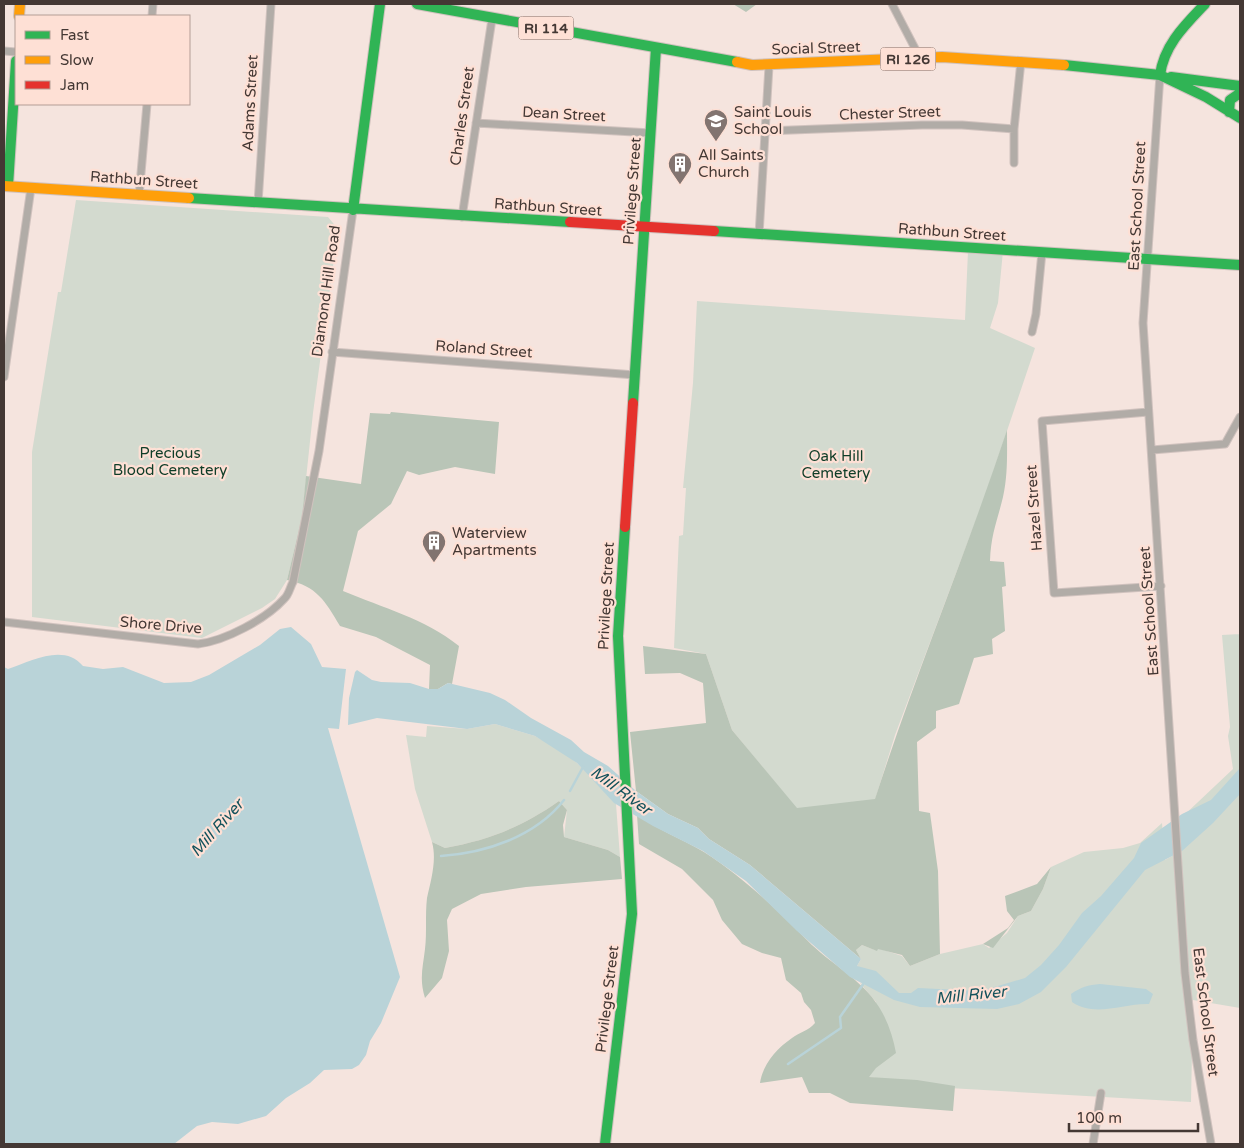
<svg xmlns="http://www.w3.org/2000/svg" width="1244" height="1148" viewBox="0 0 1244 1148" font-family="'Varela Round',sans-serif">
<rect width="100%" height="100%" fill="#f5e4de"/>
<!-- green -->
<path fill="#d3dacf" d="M76 200 328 217 338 229 313 413 302 517 287 580 275 599 262 608 202 638 32 617V452L58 292H61Z
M968 251H1003L998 303 990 328 1035 348 984 499 895 735 875 800 797 809 732 730 706 654 674 648 679 536 683 535 686 488H683L693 383 697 301 965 320Z
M1240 619V1008L1193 1000 1191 1102 949 1088 869 1077 876 1002 860 983 866 985 857 966 861 959 856 950 862 945 875 950 878 948 902 956 910 966 940 954 983 944 989 948 1007 933 1018 916 1031 911 1043 889 1051 867 1084 852 1123 848 1140 843 1162 823 1165 860 1181 851 1180 819 1233 769 1228 736 1230 727 1222 635 1240 634Z
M495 724 535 736 560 750 577 763 616 804 620 857 608 850 564 837 567 810 559 801C522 827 489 840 445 848L432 842 415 789 406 735 426 737 427 726 467 729Z"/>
<!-- forest -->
<path fill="#b9c5b7" d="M733 4H757L746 12Z
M391 412 499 422 495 474 455 467 419 475 407 471 391 504 358 531 343 591C383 608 424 618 459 646L452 684 448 683 438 689H429L430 665 376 637 340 626C325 601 317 586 287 580L302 517 306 476 361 484 370 413 390 414Z
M1007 430C1007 452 1008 475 1003 497 997 522 991 534 990 561L1004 562 1006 586 1002 587 1005 631 992 639 993 654 974 658 959 704 936 711V728L917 742 919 811 930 813 938 871 940 954 910 966 902 955 878 949 877 951 862 945 856 950 861 959 750 865 709 839 698 828 668 814 636 791 630 732 706 723 703 683 680 673 645 674 643 646 706 654 732 730 797 808 875 799C915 675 966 554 1007 430Z
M559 801 567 810 563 825 564 837 608 850 620 857 622 879 526 887 481 894 452 909 447 920 449 951 442 978 425 998C419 979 423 967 425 949 427 932 425 915 427 898 431 880 437 860 432 842L445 848C489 840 522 827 559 801Z
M637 815C658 830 682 839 704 852 743 877 775 908 807 940 830 964 862 979 879 1007 888 1021 893 1037 896 1053L876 1068 869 1077 917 1080 955 1086 953 1111 850 1103 830 1093H809L802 1077 760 1083C763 1064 776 1049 792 1038 800 1032 808 1031 815 1023L811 1010 804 1002 801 993 786 980 781 958 762 953 742 944 722 920 713 900 682 869 639 844Z
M1051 867 1043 889 1031 911 1018 916 993 948 983 944 1008 928 1014 920 1007 911 1005 896 1037 884Z"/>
<!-- water -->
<path fill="#b9d3d8" d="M291 627 311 644 322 667 346 669 339 729 328 728 400 977 381 1023 370 1041 366 1055 359 1065 352 1069 324 1070 310 1083 286 1098 266 1116 238 1124 212 1122 197 1126 174 1144H4V667L8 669C31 661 64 643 83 666L103 669 123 667 164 683 191 682 209 675 260 645 280 629Z
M357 670 372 680 381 682 410 683 429 689H438L448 683 490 693 505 700 531 718 571 740 584 752 608 766 636 791 668 814 698 828 709 839 750 865 861 959 857 966 876 971 899 993H911L918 988 981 991 1025 978 1041 965 1059 945 1082 913 1101 896 1134 858 1141 843 1182 814 1211 800 1240 768V794L1213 823 1182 851 1145 870 1066 967 1041 992 1019 1004 997 1009 920 1007 894 1000 850 977 797 931 746 881 703 851 653 826 614 803 577 763 535 736 495 724 467 729 377 718 348 725 349 698 355 672Z
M1100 984 1146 989 1153 994 1149 1004C1124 1003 1095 1018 1072 1002L1071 994C1081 987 1088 985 1100 984Z"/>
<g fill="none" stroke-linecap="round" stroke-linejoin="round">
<!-- stream -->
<path stroke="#b9d3d8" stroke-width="2.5" d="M570 791 583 767
M441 856C485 853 535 837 564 800
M788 1064 841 1028 840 1017 864 983"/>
<!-- street casing -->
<g stroke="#d0c2be" stroke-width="9">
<path id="street" d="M892 4 920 58
M152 16 153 4
M4 51 16 52
M1160 75 1143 323 1185 973 1193 1040 1211 1144
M476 123 651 133
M766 131 922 125H962L1014 129
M1014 163V129L1021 61
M139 196 147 104
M258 203 271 4
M462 217 492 19
M759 235 769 66
M1032 332 1036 314 1042 252
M332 352 635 375
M4 377 31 188
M1148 412 1042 421 1054 593 1161 586
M1152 450 1225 444 1240 417
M4 622 198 644C225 641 266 619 284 599 289 595 290 587 293 582L319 451 353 210
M1093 1144 1101 1093"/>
</g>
<!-- fast casing -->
<g stroke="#d0c2be" stroke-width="12">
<path id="fast" d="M417 4 737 62
M1064 65 1160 75 1206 97 1240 118
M1160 75C1164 45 1185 25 1205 4
M1171 77 1240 86
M1229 112 1230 100 1240 93
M8 186 16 61
M189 198 570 222
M353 210 380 4
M714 231 1240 265
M633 403 656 48
M605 1144 632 914 618 636 625 527"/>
</g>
<!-- slow casing -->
<g stroke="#d0c2be" stroke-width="12">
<path id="slow" d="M19 16 20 4
M737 62 752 65 942 57 1064 65
M4 186 189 198"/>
</g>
<!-- jam casing -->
<g stroke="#d0c2be" stroke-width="12">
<path id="jam" d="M570 222 714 231
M625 527 633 403"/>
</g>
<!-- street -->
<use href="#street" stroke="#b1aca7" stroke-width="7"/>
<!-- fast -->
<use href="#fast" stroke="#30b455" stroke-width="10"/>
<!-- slow -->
<use href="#slow" stroke="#ff9f0a" stroke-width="10"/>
<!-- jam -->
<use href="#jam" stroke="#e5322d" stroke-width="10"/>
</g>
<!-- icons -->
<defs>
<g id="school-pin" transform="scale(1.25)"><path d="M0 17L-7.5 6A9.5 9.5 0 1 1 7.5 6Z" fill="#827470" stroke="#fee0d5"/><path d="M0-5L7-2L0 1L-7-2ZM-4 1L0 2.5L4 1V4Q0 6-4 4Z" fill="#fff"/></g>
<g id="building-pin" transform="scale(1.25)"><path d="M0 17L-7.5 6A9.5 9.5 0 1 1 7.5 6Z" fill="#827470" stroke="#fee0d5"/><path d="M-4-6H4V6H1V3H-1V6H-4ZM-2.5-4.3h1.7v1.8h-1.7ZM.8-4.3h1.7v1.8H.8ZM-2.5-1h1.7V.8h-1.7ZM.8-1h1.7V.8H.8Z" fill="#fff"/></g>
</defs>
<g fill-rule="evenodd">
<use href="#school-pin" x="716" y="121"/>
<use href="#building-pin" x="680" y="164"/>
<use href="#building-pin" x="434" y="542"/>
</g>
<g text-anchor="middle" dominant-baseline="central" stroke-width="4.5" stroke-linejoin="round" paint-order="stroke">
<!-- shield labels -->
<g fill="#fee0d5" stroke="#7c6a64" stroke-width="1">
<rect x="518.5" y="16.5" width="55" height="23" rx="4"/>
<rect x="880.5" y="47.5" width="55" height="23" rx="4"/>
</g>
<g font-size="14" font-weight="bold" fill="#443834">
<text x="546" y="28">RI 114</text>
<text x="908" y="59">RI 126</text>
</g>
<!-- street labels -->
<g font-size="15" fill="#443834" stroke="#fee0d5">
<text transform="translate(816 48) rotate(-2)">Social Street</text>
<text transform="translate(250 103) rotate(-87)">Adams Street</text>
<text transform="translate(890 113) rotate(-2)">Chester Street</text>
<text transform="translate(564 114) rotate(3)">Dean Street</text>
<text transform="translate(462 116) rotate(-82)">Charles Street</text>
<text transform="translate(144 180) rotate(4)">Rathbun Street</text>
<text transform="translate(632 191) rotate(-86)">Privilege Street</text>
<text transform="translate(1137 206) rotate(-87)">East School Street</text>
<text transform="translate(548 207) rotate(4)">Rathbun Street</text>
<text transform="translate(952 232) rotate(4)">Rathbun Street</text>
<text transform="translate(326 291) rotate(-82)">Diamond Hill Road</text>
<text transform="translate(484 349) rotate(4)">Roland Street</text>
<text transform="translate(1034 508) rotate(-94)">Hazel Street</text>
<text transform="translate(606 596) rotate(-87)">Privilege Street</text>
<text transform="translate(1149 611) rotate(-94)">East School Street</text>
<text transform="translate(161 625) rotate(5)">Shore Drive</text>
<text transform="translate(607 999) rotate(-83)">Privilege Street</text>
<text transform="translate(1206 1012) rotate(83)">East School Street</text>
</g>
<!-- poi labels -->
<g font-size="15" fill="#443834" stroke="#fee0d5" text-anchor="start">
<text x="734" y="112">Saint Louis<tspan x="734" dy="17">School</tspan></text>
<text x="698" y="155">All Saints<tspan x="698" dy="17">Church</tspan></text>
<text x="452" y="533">Waterview<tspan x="452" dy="17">Apartments</tspan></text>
</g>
<!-- park labels -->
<g font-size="15" fill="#0f3d28" stroke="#fee0d5">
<text x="170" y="453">Precious<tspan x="170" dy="17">Blood Cemetery</tspan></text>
<text x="836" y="456">Oak Hill<tspan x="836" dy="17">Cemetery</tspan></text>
</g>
<!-- water labels -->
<g font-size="16" font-style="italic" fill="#13525c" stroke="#fee0d5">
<text transform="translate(621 791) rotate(36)">Mill River</text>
<text transform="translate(217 828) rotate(-48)">Mill River</text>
<text transform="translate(971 995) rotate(-6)">Mill River</text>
</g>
</g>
<!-- border -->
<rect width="1244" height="1148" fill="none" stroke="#443834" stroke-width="10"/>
<!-- legend -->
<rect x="15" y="15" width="175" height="90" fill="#fee0d5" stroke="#b49d95"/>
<rect x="25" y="31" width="25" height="8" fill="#30b455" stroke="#b49d95"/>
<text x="60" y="40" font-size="15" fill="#443834">Fast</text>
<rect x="25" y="56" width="25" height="8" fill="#ff9f0a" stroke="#b49d95"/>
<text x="60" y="65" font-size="15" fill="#443834">Slow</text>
<rect x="25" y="81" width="25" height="8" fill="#e5322d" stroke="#b49d95"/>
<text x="60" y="90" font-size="15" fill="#443834">Jam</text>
<!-- scale -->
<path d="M1069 1123v8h129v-8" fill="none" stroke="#443834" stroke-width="2.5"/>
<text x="1076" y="1123" font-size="15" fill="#443834" stroke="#fee0d5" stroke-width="4" paint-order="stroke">100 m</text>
</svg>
